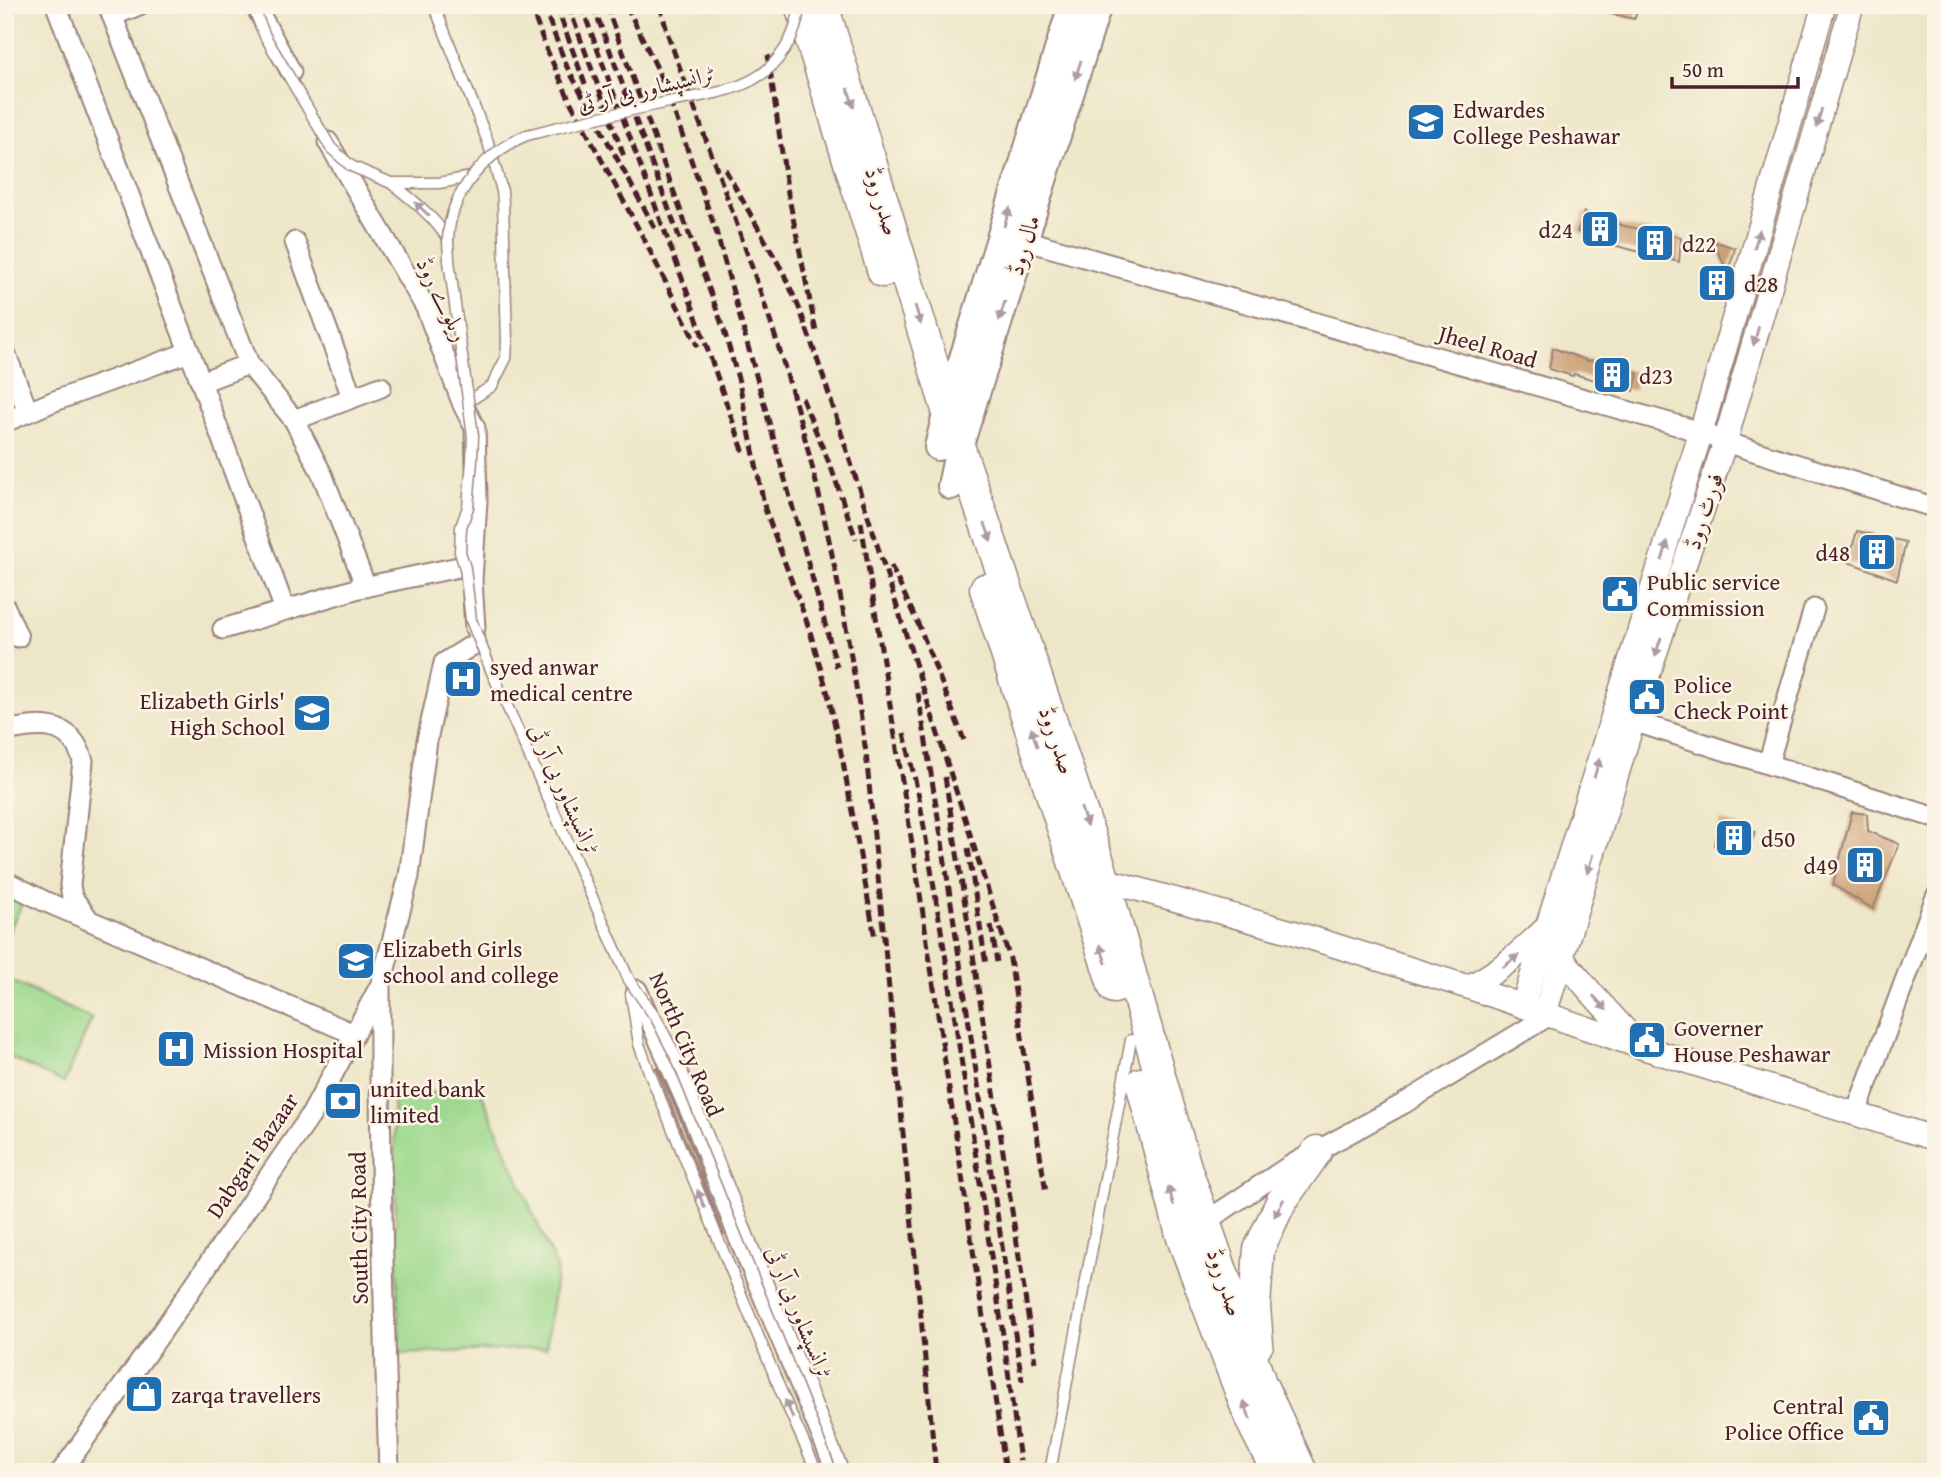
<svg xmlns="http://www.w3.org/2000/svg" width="1941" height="1477" viewBox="0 0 1941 1477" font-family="'Gentium Book Plus',Amiri,serif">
<rect width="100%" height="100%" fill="#fcf5e5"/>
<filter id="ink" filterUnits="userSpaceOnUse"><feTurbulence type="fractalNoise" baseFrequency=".0143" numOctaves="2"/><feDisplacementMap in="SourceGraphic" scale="14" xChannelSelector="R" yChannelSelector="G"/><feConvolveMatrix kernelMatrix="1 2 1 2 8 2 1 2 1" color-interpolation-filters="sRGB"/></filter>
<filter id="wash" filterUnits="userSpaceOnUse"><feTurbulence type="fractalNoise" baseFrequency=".00686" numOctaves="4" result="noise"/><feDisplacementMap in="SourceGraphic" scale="28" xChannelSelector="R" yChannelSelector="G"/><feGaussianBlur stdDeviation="1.57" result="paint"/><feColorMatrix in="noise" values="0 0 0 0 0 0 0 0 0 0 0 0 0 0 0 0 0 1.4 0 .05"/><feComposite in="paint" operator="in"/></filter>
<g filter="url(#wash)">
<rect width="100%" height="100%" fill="#ede6c8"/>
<!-- green -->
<path fill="#9cd88d" stroke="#737c5c" stroke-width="2" d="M5 886 15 891 21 906 5 940Z
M5 978 92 1019 64 1083 5 1055Z
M480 1090 557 1269 546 1348 399 1354 393 1095Z"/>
<g id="blocks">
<!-- building -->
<path fill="#cca077" d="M1597 5H1639L1634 19 1597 10Z
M1584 212 1624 226 1681 237 1679 262 1617 246 1577 232Z
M1713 241 1735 248 1728 273 1732 274 1726 295 1702 291 1709 267 1728 273Z
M1553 348 1589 361 1590 360 1638 373 1634 391 1574 374 1573 376 1549 369Z
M1857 531 1906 542 1897 580 1848 562Z
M1852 812 1867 814 1868 831 1899 844 1873 909 1833 885Z
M1720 820 1755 832 1747 854 1714 845Z
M656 1068H658L684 1127 724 1235Z"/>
</g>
</g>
<g filter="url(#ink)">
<use href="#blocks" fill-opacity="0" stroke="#9c827a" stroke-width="2"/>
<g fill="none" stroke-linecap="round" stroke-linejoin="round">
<!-- service casing -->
<g stroke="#9c827a" stroke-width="13">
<path id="service" d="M434 5 488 142 502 191 503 202 507 342 506 358 492 386 463 405
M391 183C413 200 433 216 448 239
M392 183H439L471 177
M631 994 639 1044 650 1074 783 1396 817 1472
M1050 1472 1131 1040"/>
</g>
<!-- minor casing -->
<g stroke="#9c827a" stroke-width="23">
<path id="minor" d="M56 5 201 382 285 610
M108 5 249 364 294 420 322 474 366 587
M255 5 291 72
M112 16 139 5
M328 142 426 308 463 405 475 428 477 500 472 581 475 628
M1024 240 1701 432 1725 442 1936 508
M295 242 352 397
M5 352 28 412
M201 382 249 364
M294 420 381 387
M5 422 52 402 189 352
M5 607 18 637
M223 629 359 588 473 564
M1633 721 1936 818
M5 731C39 724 71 719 83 761L70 885 72 897 87 917
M1768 764 1814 609
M5 881 44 901 354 1034
M380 986C379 1148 384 1310 389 1472
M637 990 695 1122 738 1236 837 1472
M1856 1113 1936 897
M1205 1222 1291 1165 1403 1104 1550 1015
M61 1472 161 1333 311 1115 381 984 409 876 427 740 444 663 476 643"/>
</g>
<!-- tertiary casing -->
<g stroke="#9c827a" stroke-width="26">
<path id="tertiary" d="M1105 880 1292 932 1468 987 1641 1047 1936 1139
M1561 957 1594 996 1638 1044
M1468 987C1499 972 1521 952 1545 929
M1523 1005 1701 432 1824 5
M1545 1013 1633 721 1725 442 1852 5"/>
</g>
<!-- secondary casing -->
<g stroke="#9c827a" stroke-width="30">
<path id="secondary" d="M938 447 947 410 1072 5
M951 486 959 448 1098 5"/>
</g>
<!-- primary casing -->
<g stroke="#9c827a" stroke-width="33">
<path id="primary" d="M800 5 883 272
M823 5 947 410 1101 868 1186 1167 1261 1383 1302 1472
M985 589 1114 988
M1141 1083 1182 1238 1252 1423 1277 1472
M1258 1344 1255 1306 1259 1249 1281 1202 1317 1151"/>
</g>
<!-- service -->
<use href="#service" stroke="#fff" stroke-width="10"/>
<!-- minor -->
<use href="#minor" stroke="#fff" stroke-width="19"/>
<!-- tertiary -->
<use href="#tertiary" stroke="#fff" stroke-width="23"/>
<!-- secondary -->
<use href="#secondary" stroke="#fff" stroke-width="26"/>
<!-- primary -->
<use href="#primary" stroke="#fff" stroke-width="30"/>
<!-- rail -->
<path stroke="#4a1f2b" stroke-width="5" stroke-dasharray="10 5" stroke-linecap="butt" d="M530 5 546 48 571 103 645 241 698 347
M543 5 567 67 656 230
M556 5 585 84
M568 5 625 159
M581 5 693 308 745 456
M593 5 681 242
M606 5 724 330 739 382 765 509 809 628 828 694 843 762 875 938
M626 5 657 68 676 117 716 231 837 667
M660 5 668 35C718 176 775 316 811 462 835 558 852 655 866 753L936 1472
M768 55 787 188 816 331
M725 169 783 272 800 310 823 376 1010 959 1046 1193
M802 398 832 470 856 539
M861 522 920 894 1006 1472
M891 566 920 628 964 740
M918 693 942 842 1022 1381
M904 733 919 797 946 960 1004 1341 1020 1461
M945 777 976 974 1035 1362
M968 848 986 965
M991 925 997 962"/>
<!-- service-bridge casing -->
<g stroke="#9c827a" stroke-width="13" stroke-linecap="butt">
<path id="service-bridge" d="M252 5 265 36 331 148 351 166 391 183
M799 5C798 35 779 66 752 80 726 94 697 96 669 102 621 112 574 123 527 135 486 152 450 192 448 239 448 246 449 254 449 261L473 436 472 461 468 507 461 527 460 552 465 568 471 620 491 670 629 980 656 1018 677 1059 844 1472"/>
</g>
<!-- service-bridge -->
<use href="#service-bridge" stroke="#fff" stroke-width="10"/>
</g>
<!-- one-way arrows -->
<defs><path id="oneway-solid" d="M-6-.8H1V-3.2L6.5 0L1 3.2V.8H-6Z" transform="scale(1.75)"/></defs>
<g fill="#ae9aa0">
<use href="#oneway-solid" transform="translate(1078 70) rotate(107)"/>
<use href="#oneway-solid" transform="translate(851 98) rotate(73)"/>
<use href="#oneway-solid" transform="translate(1819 118) rotate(106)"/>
<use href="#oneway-solid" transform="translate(422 209) rotate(-137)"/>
<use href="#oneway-solid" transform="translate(1007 217) rotate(-73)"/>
<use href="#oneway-solid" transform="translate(1757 239) rotate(-74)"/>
<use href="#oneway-solid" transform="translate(1002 311) rotate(107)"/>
<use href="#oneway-solid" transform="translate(918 315) rotate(73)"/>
<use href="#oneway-solid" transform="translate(1756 336) rotate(106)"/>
<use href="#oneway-solid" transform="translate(988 532) rotate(71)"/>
<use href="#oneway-solid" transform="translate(1665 551) rotate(-73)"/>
<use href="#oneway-solid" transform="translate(1658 647) rotate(108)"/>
<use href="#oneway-solid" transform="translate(1034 737) rotate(-108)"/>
<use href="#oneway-solid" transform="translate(1597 768) rotate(-73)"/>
<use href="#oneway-solid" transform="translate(1084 817) rotate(71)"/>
<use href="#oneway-solid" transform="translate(1590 864) rotate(107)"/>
<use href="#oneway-solid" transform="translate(1103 954) rotate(-108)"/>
<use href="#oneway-solid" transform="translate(1511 961) rotate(-39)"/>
<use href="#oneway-solid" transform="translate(1600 1003) rotate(47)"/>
<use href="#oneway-solid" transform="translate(1171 1196) rotate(-105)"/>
<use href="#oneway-solid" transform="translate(701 1199) rotate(-112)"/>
<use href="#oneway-solid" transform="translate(1279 1208) rotate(118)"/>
<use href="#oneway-solid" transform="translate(789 1409) rotate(-114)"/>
<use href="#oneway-solid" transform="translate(1247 1410) rotate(-110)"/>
</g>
</g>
<!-- icons -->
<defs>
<g id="university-square" transform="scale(2.0125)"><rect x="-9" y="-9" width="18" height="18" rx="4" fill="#1f6fb2" stroke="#fcf5e5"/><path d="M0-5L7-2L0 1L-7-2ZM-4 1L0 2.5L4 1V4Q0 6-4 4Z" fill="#fff"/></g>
<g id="building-square" transform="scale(2.0125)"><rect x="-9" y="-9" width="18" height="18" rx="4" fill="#1f6fb2" stroke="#fcf5e5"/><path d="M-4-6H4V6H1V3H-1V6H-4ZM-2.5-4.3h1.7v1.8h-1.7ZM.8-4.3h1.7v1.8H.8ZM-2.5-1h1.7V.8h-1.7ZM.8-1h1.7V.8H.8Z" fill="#fff"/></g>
<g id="civic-square" transform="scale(2.0125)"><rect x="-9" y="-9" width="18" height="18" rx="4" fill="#1f6fb2" stroke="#fcf5e5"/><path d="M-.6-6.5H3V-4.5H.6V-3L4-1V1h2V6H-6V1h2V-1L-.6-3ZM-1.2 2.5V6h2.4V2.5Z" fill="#fff"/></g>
<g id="hospital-square" transform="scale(2.0125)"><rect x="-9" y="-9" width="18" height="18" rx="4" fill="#1f6fb2" stroke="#fcf5e5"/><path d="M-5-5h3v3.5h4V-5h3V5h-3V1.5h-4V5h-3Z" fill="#fff"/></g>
<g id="school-square" transform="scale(2.0125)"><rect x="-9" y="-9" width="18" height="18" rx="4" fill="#1f6fb2" stroke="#fcf5e5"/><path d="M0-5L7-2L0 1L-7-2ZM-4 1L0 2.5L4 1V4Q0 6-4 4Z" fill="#fff"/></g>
<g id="bank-square" transform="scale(2.0125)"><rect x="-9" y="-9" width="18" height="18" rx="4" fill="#1f6fb2" stroke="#fcf5e5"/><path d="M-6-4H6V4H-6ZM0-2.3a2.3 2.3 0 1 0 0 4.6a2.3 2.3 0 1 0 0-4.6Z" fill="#fff"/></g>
<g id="shop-square" transform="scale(2.0125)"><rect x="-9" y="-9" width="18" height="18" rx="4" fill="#1f6fb2" stroke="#fcf5e5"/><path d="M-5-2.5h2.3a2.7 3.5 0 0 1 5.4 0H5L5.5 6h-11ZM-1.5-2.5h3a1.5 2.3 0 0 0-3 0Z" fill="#fff"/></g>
</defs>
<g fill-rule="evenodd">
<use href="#university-square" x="1426" y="122"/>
<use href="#building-square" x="1600" y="229"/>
<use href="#building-square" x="1655" y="243"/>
<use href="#building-square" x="1717" y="283"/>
<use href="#building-square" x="1612" y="375"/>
<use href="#building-square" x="1877" y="552"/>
<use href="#civic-square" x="1620" y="594"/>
<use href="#hospital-square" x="463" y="679"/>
<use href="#civic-square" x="1647" y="697"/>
<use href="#school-square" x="312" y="713"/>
<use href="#building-square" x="1734" y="838"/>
<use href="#building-square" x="1865" y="865"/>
<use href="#school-square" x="356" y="961"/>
<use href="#civic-square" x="1647" y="1040"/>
<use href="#hospital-square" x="176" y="1049"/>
<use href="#bank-square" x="343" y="1101"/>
<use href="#shop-square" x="144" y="1394"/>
<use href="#civic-square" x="1871" y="1418"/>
</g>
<g text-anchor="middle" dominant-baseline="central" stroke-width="5" stroke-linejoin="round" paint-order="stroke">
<!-- street labels -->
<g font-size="23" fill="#4a1f2b" stroke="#fcf5e5">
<text transform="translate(646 88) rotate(-13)">ٹرانسپشاور بی آر ٹی</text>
<text transform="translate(883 201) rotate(73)">صدر روڈ</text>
<text transform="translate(1023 245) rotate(-73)">مال روڈ</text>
<text transform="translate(443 299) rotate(64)">ریلوے روڈ</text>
<text transform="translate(1488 346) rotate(16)">Jheel Road</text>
<text transform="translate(1703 511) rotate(-72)">فورٹ روڈ</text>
<text transform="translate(1058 740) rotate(71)">صدر روڈ</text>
<text transform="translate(565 789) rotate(66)">ٹرانسپشاور بی آر ٹی</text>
<text transform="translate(687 1044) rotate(67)">North City Road</text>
<text transform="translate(252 1155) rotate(-56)">Dabgari Bazaar</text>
<text transform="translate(358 1228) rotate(-91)">South City Road</text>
<text transform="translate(1226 1282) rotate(71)">صدر روڈ</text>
<text transform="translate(800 1312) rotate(68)">ٹرانسپشاور بی آر ٹی</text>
</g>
<!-- poi labels -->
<g font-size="23" fill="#4a1f2b" stroke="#fcf5e5" text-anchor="start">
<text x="1453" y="109">Edwardes<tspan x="1453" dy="26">College Peshawar</tspan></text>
<text x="1573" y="229" text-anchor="end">d24</text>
<text x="1682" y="243">d22</text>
<text x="1744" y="283">d28</text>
<text x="1639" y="375">d23</text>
<text x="1850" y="552" text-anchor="end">d48</text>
<text x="1647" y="581">Public service<tspan x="1647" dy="26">Commission</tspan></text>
<text x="490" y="666">syed anwar<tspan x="490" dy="26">medical centre</tspan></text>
<text x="1674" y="684">Police<tspan x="1674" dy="26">Check Point</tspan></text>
<text x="285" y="700" text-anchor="end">Elizabeth Girls'<tspan x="285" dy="26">High School</tspan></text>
<text x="1761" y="838">d50</text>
<text x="1838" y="865" text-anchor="end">d49</text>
<text x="383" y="948">Elizabeth Girls<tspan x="383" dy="26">school and college</tspan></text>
<text x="1674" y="1027">Governer<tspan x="1674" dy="26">House Peshawar</tspan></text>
<text x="203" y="1049">Mission Hospital</text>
<text x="370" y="1088">united bank<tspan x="370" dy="26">limited</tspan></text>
<text x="171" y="1394">zarqa travellers</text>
<text x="1844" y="1405" text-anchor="end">Central<tspan x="1844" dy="26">Police Office</tspan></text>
</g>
</g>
<!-- margin -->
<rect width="1941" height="1477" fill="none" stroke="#fcf5e5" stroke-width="28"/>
<!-- scale -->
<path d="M1672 77v10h126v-10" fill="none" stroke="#4a1f2b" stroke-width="3.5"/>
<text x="1682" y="77" font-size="21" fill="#4a1f2b" stroke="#fcf5e5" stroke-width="5" paint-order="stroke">50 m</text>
</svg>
